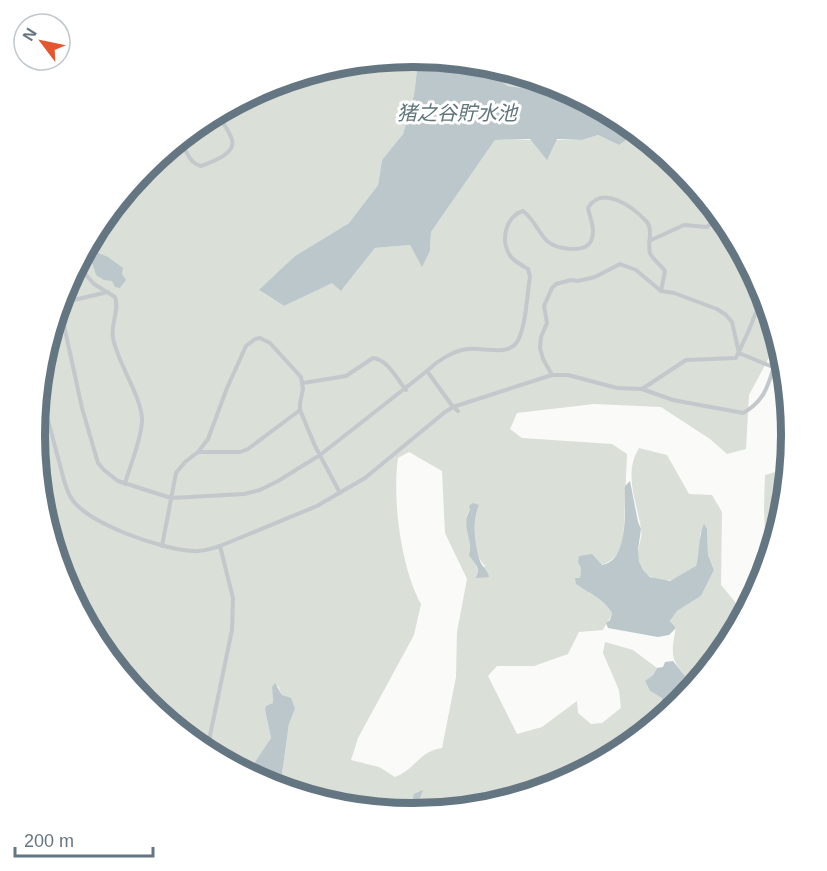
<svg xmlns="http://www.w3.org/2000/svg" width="827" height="871" viewBox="0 0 827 871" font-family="Arial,'Noto Sans JP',sans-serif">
<rect width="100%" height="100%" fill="#fafaf8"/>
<!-- green -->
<path fill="#dadfd7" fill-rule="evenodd" d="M414 57 418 62 414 95 403 134 382 160 378 185 349 223 295 256 260 291 284 306 332 282 342 290 375 248 410 245 422 266 430 251 431 232 495 140H582L598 135 619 145 629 138V133L682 168 764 291 775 349 773 350 749 395 746 449 727 454 710 439 661 407 594 404 517 413 510 429 522 438 612 444 627 454 623 545C611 566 603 565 581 568L580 578H576C580 582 585 590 590 593 602 601 603 598 612 613 610 620 606 623 603 630L579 632 568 654 534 666H497L488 676 517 734 542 727 577 701 578 713 591 724 602 723 621 708 619 690 603 653 605 642 633 650 657 668 653 675 645 681 650 691 662 698 663 701 675 708 558 786 414 814 420 798 399 808 405 813 280 788 289 724 295 709 282 695 278 686 272 687 273 703 265 710 271 738 248 772 145 703 63 580 35 435 63 290 146 167 269 85 369 65 367 74 388 62ZM409 452 442 471 445 533 467 579 457 632 456 677 442 748C418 752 417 768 395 777L379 767 351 760 358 738 414 635 421 604C401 568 392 499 398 458ZM479 505C472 521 472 554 485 566L478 574 475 561 471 558 467 515 470 510Z
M486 71 559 85 573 95 508 86Z
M639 448 667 455 689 494 712 495 722 512 721 585 736 603 761 585 693 686C673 660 669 661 676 628L670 621 677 611 701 596 714 570 708 555 707 529 700 533V550L696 566C689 571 680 578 671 580 658 583 642 575 638 561 636 550 643 539 641 529 637 502 623 474 639 448Z
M782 470 785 472 766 570 764 506 765 475Z"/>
<!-- water -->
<path fill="#bbc7cb" d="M415 57 486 71 508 86 573 95 629 133V138L619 145 598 135 582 140 557 139 547 160 530 139 495 140 431 232 430 251 422 267 410 245 375 248 341 291 332 283 284 306 259 290 295 256 349 223 378 185 382 160 403 134 414 95 418 62Z
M91 250 108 257 123 268 122 274 126 280 120 288 115 287 112 281 104 280 96 275C94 267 91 261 88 253Z
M630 481 638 522 641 529 638 550 639 562 643 570 650 577 670 581 696 566C700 552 698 537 704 524L707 529 708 555 714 570 701 596 677 611 670 621 676 628 669 635 658 637 608 628 606 623 610 620 612 613C603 598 590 594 576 584L575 578H580L581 568 578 562 579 556 592 554 602 565C630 560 624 508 625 486Z
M473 503 479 505C472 522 474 543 480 561 482 567 488 570 489 577L476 578C481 567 474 563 469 555 474 541 460 525 470 510L469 506Z
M673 661 693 686 681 704 675 708 662 701V698L650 691 645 681 653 675 657 668 663 667 665 662Z
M275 683 282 695 291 698 295 709 289 724 280 788 268 786 248 772 271 738 265 710 266 706 273 703 272 687Z
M423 790 414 814 405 813 398 807 402 804 408 805 412 801 414 794Z"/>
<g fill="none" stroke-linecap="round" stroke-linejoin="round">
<!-- minor -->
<path stroke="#c3c8cc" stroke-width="4" d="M182 143C187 153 190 163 201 166 211 162 236 154 232 140 230 132 224 125 220 118
M649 241 684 225 707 227 716 219
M79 267 94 284 115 297C120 311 110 324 113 338 117 362 143 399 142 421 141 442 130 464 125 484
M661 291 665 271C661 265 653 260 650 253 647 244 654 229 646 221 633 207 602 184 588 208 590 218 596 231 591 241 585 254 556 249 547 241 538 232 534 219 523 211 505 216 499 244 512 258 516 262 523 266 528 269L530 277C527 294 526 328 517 342 507 357 483 347 468 349 454 350 437 361 427 371L453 407 552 375H568L617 388 642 389 673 400 743 413C767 400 769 381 777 357
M61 303 108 292
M60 307 82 408 98 463 104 470 118 481 171 498 244 494 260 490 278 481 320 455 427 371
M739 353 773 367
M552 375 543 359 540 348 541 337 547 323 544 306 552 288 556 284 571 280 578 281 595 277 620 264 636 270 661 291 674 293 717 309 726 315 732 322 739 353
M303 383 346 376 373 358C387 359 397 379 406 390
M642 389 686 360 736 358 749 330 764 292
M42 398C48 419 53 440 59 461 62 472 64 485 70 496 84 523 163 550 193 551 203 552 210 549 220 546L317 506 365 478 445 412 453 407 458 411
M198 452H240L248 449 300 410
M162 546 176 473 185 462 198 452 208 439 227 388 246 346 255 339 260 338 270 343 301 377 303 389 300 403V410L315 446 340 493
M208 745 232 630 233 598 220 546"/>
</g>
<g text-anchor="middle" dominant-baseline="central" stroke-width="6" stroke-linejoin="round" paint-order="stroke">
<!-- water labels -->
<g font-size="20" font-style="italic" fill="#60757c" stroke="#fff">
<text x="457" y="113">猪之谷貯水池</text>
</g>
</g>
<!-- crop -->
<path d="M0 0H827V871H0ZM45 435a368 368 0 1 1 736 0a368 368 0 1 1-736 0Z" fill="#fff" fill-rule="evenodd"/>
<path fill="none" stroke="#657683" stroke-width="8" d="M45 435a368 368 0 1 1 736 0a368 368 0 1 1-736 0Z"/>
<!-- north arrow -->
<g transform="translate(42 42) rotate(302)"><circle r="28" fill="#ffffff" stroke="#c1c8cd" stroke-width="1.5"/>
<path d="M0-4.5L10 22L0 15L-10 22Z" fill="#e4572e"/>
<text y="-9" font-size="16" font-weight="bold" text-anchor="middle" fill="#657683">N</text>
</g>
<!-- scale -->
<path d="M15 847v9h138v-9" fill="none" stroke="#657683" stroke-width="3"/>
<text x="24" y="847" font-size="18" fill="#657683" stroke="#ffffff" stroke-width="4.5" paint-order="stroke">200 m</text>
</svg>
